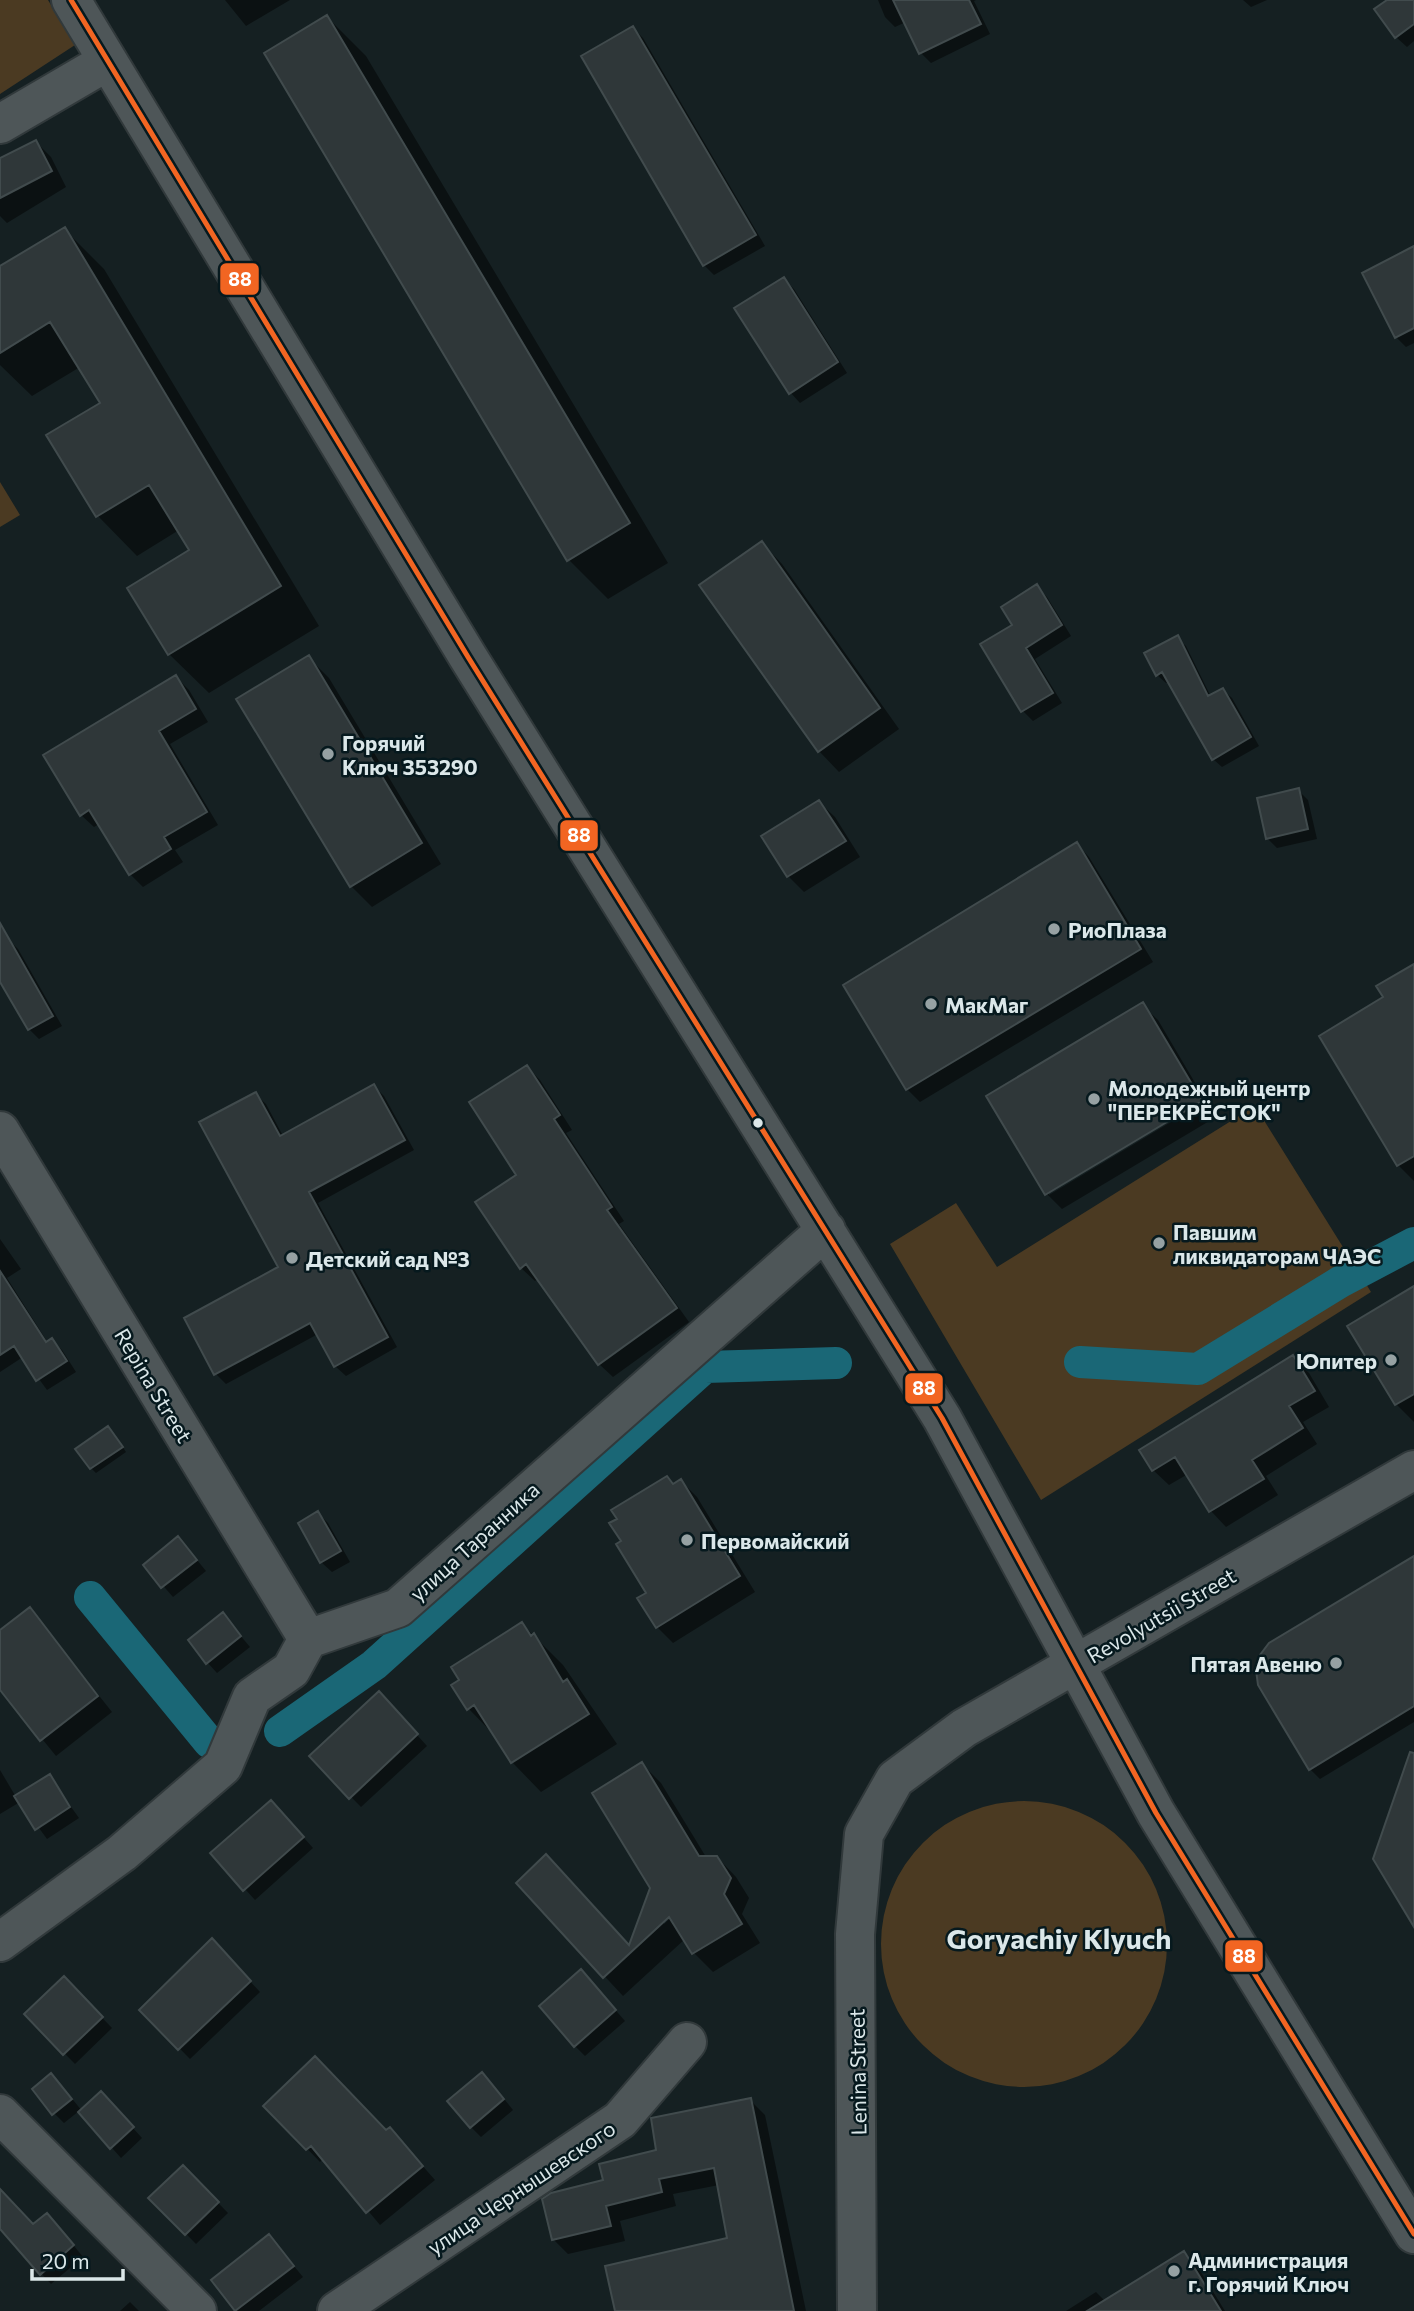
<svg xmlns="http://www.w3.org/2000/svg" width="1414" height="2311" viewBox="0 0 1414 2311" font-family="Commissioner,sans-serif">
<rect width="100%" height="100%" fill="#152022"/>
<!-- green -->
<path fill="#4b3a22" d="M0 0H48L75 45 0 94Z
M0 482 20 515 0 527Z
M1255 1106 1371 1292 1041 1500 890 1244 956 1203 997 1267Z
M881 1944a143 143 0 1 1 286 0a143 143 0 1 1-286 0Z"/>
<!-- shadow -->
<path fill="#0007" fill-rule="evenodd" d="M225 0H290L246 26Z
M878 0H976L974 1 990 34 931 63 921 53 906 22 895 27 885 17Z
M1243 0H1267L1251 7Z
M1390 0H1414V41L1407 47 1396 37Z
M327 17 366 56 668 563 608 599 569 560 267 53Z
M633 28 643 38 765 246 714 275 704 265Z
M36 142 51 157 66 187 7 223 0 216V160Z
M64 229 104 269 319 626 209 693 169 654 191 551 179 530 137 556 98 516 49 436 102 403 80 367 32 396 0 365V268Z
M1414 274V343L1406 347 1396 337Z
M784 279 794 289 847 373 800 403 790 392Z
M762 543 782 564 899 729 839 772 819 751Z
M1037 587 1047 597 1071 636 1035 659 1062 703 1033 721 1023 711 983 645 1014 625Z
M1177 638 1186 646 1211 697 1223 690 1232 698 1259 746 1222 767 1213 759 1170 682 1166 683 1157 675Z
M308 657 329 678 441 864 372 907 351 886Z
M176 677 189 690 208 722 170 744 218 825 175 850 183 862 143 887 130 874 99 824 94 827 81 815Z
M1298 790 1308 800 1317 839 1277 848 1267 838Z
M819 802 835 817 860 857 804 892 788 876Z
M1077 844 1089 857 1153 962 920 1102 907 1089 845 985Z
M8 939 18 949 62 1026 39 1039 29 1029 0 979V944Z
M1414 966V1181L1398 1165 1385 998Z
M1142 1005 1158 1020 1204 1098 1049 1191V1195L1206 1101 1216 1117 1062 1209 1047 1194Z
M527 1067 540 1080 572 1130 566 1133 624 1221 619 1224 689 1322 613 1377 599 1364 538 1279 535 1281 521 1268 518 1175Z
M374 1086 384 1096 414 1150 318 1203 397 1347 346 1376 335 1366 318 1334 226 1384 216 1374 186 1319 281 1267 255 1094 266 1104 283 1136Z
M0 1239 21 1269 7 1278 48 1343 52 1340 62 1350 76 1372 47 1390 23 1357 0 1372Z
M1414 1295V1422L1396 1404Z
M1293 1358 1309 1373 1329 1407 1303 1422 1317 1444 1266 1476 1278 1495 1226 1527 1211 1511 1188 1474 1169 1485 1153 1470Z
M113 1433 126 1452 96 1473 91 1468Z
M667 1478 674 1485 681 1481 697 1497 755 1592 673 1643 657 1627 648 1593Z
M318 1513 328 1523 350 1562 332 1572 321 1562Z
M188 1549 206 1571 173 1597 145 1565Z
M1414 1558V1722L1320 1779 1310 1769Z
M30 1609 112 1712 56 1756 0 1687V1632Z
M223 1615 250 1647 217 1673 207 1662Z
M522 1624 563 1665 617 1744 541 1792 512 1762 496 1737 468 1708Z
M389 1704 427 1746 361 1807 311 1756Z
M642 1764 661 1783 706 1857H717L736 1877 749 1898 742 1914 760 1943 713 1972 694 1953 685 1939 623 1996 518 1883 630 1947 652 1887ZM677 1912 664 1924V1920Z
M0 1770 16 1797 49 1776 79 1818 47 1839 20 1802 0 1814Z
M281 1812 313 1848 255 1900 245 1889Z
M222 1951 260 1992 190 2059 142 2010Z
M64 1978 112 2028 75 2064 26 2014Z
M591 1982 625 2021 585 2056 575 2046Z
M492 2084 513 2110 481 2137 471 2127Z
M61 2085 82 2111 111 2104 142 2138 121 2158 79 2111 64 2123 54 2113Z
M750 2100 765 2115 806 2311H617L729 2240 719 2185 673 2194 676 2206 620 2221 625 2241 568 2254 553 2239 605 2181Z
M266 2106 386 2132 390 2129 435 2180 380 2225 324 2158 320 2162Z
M183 2167 228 2213 196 2244 151 2198Z
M0 2190 33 2226 57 2225 83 2257 51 2284 0 2229Z
M269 2236 303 2277 259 2311H237L213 2280Z
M1183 2253 1199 2269 1225 2311H1066L1096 2292 1106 2302Z
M130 2302 139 2311H120Z"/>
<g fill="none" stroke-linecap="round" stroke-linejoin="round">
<!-- canal -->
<path stroke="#1a6776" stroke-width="32" d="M1080 1362 1198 1369 1340 1282 1414 1243
M90 1597 209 1742
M280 1731 374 1665 705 1367 836 1363"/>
</g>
<!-- building -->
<path fill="#2f3739" stroke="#414b4d" stroke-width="2" d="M893 0H969L981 24 919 54Z
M1387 0H1414V24L1395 38 1374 9Z
M327 15 630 523 567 561 264 53Z
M633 26 756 235 703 266 581 56Z
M36 140 52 171 0 198V158Z
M65 227 281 586 168 655 127 588 189 550 149 485 96 517 46 435 100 403 50 322 0 353V266Z
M1414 246V328L1395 338 1362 273Z
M784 277 838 362 789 394 734 308Z
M762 541 880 708 818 752 699 585Z
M1037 584 1062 625 1026 648 1053 693 1021 712 980 644 1012 625 1001 607Z
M1178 635 1208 696 1223 688 1251 737 1212 760 1162 672 1156 676 1144 653Z
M309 655 422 843 350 887 236 699Z
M176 675 196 709 159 731 207 812 164 837 171 849 129 875 89 810 80 816 43 755Z
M1299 788 1308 829 1266 839 1257 798Z
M819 800 846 841 787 877 761 836Z
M1077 842 1141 949 906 1090 843 985Z
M0 923 53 1016 28 1030 0 982Z
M1414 964V1156L1397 1166 1319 1036 1383 997 1376 986Z
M1143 1002 1202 1101 1045 1195 986 1096Z
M527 1065 560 1115 554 1119 612 1207 607 1210 677 1308 598 1365 526 1264 520 1269 475 1202 516 1175 469 1102Z
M374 1084 405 1140 309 1192 388 1337 334 1367 310 1323 214 1375 184 1318 278 1267 199 1122 256 1092 280 1136Z
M0 1271 46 1342 52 1338 67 1361 36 1381 14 1346 0 1355Z
M1414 1286V1394L1395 1405 1347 1326Z
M1293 1355 1315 1391 1289 1406 1303 1428 1252 1460 1264 1479 1209 1512 1175 1457 1152 1471 1139 1450Z
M108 1426 123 1447 90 1469 75 1449Z
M667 1476 673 1484 681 1479 740 1576 656 1628 637 1598 646 1593 616 1544 621 1541 609 1523 617 1519 611 1510Z
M318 1511 341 1551 320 1563 298 1523Z
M178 1536 197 1560 161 1588 143 1565Z
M1414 1556V1706L1309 1770 1258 1685 1256 1670 1260 1655 1269 1643Z
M30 1607 98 1696 40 1741 0 1690V1630Z
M223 1612 241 1636 206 1664 188 1640Z
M522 1622 531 1636 534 1633 563 1682 567 1679 589 1714 511 1763 474 1705 467 1710 451 1685 459 1680 451 1667Z
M379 1691 418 1734 349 1799 309 1756Z
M1410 1752 1414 1753V1927L1373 1859Z
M642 1762 699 1856H717L731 1878 724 1894 742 1924 692 1954 669 1917 603 1978 516 1883 546 1854 629 1945 650 1888 592 1793Z
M50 1774 70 1807 35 1830 14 1796Z
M271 1800 304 1837 243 1891 210 1853Z
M212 1938 251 1981 178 2050 139 2010Z
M581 1969 616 2010 574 2047 539 2006Z
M64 1976 103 2017 63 2055 24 2014Z
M315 2056 386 2130 390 2127 423 2166 366 2213 311 2146 306 2150 263 2106Z
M482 2072 504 2099 470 2128 447 2101Z
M51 2073 72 2099 52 2115 32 2089Z
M101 2091 134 2127 110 2149 78 2112Z
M751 2098 794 2311H615L605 2266 727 2238 714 2168 659 2179 662 2192 606 2206 611 2226 552 2240 542 2199 551 2193 603 2180 599 2164 656 2150 651 2118Z
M183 2165 219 2202 185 2235 148 2198Z
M0 2189 33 2224 47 2213 74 2245 40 2275 0 2229Z
M269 2234 294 2266 235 2311 211 2280Z
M1184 2251 1221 2311H1087Z"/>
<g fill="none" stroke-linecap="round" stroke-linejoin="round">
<!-- minor casing -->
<g stroke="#31393b" stroke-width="42">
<path id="minor" d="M71 0 468 657 942 1418 1156 1813 1414 2234
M0 124 108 61
M0 1131 308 1639
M0 1942 122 1853 223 1766 252 1697 291 1670 308 1639 398 1608 826 1230
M0 2114 197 2311
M337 2311 620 2120 687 2042
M857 2311 855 1934 864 1834 895 1779 964 1728 1414 1470"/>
</g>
<!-- minor -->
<use href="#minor" stroke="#4e5658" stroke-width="38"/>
<!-- bus-1 casing -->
<g stroke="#06191e" stroke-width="10">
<path id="bus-1" d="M71 0 468 657 942 1418 1156 1813 1414 2234"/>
</g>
<!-- bus-1 -->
<use href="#bus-1" stroke="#f26522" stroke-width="5"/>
</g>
<!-- markers -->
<g fill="#96a1a3" stroke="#06191e" stroke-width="2.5">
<circle cx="328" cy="754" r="7"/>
<circle cx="1054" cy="929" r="7"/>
<circle cx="931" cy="1004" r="7"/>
<circle cx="1094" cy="1099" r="7"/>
<circle cx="1159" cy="1243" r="7"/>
<circle cx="292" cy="1258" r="7"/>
<circle cx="1391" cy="1360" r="7"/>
<circle cx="687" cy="1540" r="7"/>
<circle cx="1336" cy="1663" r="7"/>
<circle cx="1174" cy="2271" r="7"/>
</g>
<circle fill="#dbe7e9" stroke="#06191e" stroke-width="2.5" cx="758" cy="1123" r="6"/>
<g text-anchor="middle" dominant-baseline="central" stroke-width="5" stroke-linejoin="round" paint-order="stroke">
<!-- poi labels -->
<g font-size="21" font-weight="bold" fill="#dbe7e9" stroke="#06191e" text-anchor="start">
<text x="342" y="742">Горячий<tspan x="342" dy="24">Ключ 353290</tspan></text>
<text x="1068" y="929">РиоПлаза</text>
<text x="945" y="1004">МакМаг</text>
<text x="1108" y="1087">Молодежный центр<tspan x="1108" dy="24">"ПЕРЕКРЁСТОК"</tspan></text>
<text x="1173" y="1231">Павшим<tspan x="1173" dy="24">ликвидаторам ЧАЭС</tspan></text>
<text x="306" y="1258">Детский сад №3</text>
<text x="1377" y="1360" text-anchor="end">Юпитер</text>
<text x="701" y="1540">Первомайский</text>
<text x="1322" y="1663" text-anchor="end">Пятая Авеню</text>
<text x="1188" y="2259">Администрация<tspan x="1188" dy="24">г. Горячий Ключ</tspan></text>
</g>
<!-- street labels -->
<g font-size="21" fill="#dbe7e9" stroke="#06191e">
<text transform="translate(154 1385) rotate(59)">Repina Street</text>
<text transform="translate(474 1541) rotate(-42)">улица Таранника</text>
<text transform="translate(1161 1615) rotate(-30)">Revolyutsii Street</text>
<text transform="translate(857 2072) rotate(-91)">Lenina Street</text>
<text transform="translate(521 2187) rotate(-34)">улица Чернышевского</text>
</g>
<!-- district labels -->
<g font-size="28" font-weight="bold" fill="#dbe7e9" stroke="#06191e">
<text x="1059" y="1938">Goryachiy Klyuch</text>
</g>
</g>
<g stroke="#06191e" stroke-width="2.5">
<rect x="219" y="262" width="41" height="34" rx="7" fill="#f26522"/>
<rect x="559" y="819" width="40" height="33" rx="7" fill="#f26522"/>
<rect x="904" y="1372" width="40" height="33" rx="7" fill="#f26522"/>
<rect x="1224" y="1939" width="40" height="34" rx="7" fill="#f26522"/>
</g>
<g font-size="19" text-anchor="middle" font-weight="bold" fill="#fff">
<text x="240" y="286">88</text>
<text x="579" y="842">88</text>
<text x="924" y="1395">88</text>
<text x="1244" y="1963">88</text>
</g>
<!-- scale -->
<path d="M32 2269v10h91v-10" fill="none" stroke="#dbe7e9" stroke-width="3.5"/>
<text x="42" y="2269" font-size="21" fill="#dbe7e9" stroke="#06191e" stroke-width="5" paint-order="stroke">20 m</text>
</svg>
